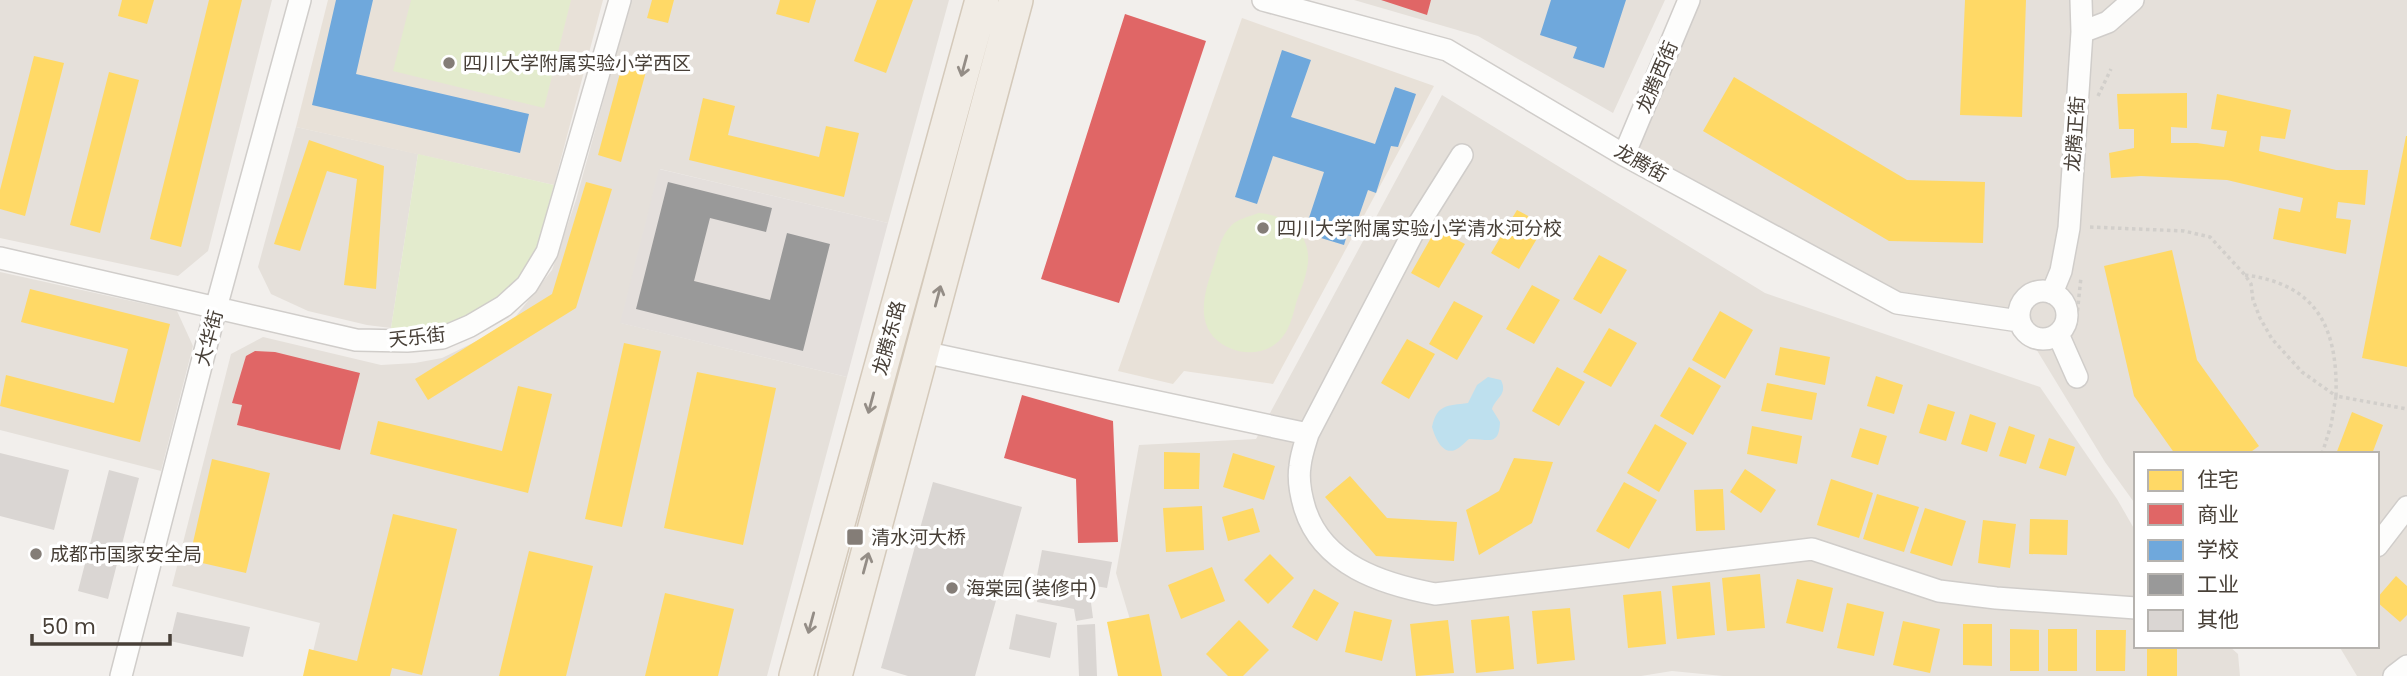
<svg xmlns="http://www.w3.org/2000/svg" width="2407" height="676" viewBox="0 0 2407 676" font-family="Poppins,'Noto Sans SC',sans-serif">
<rect width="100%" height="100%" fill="#f2efec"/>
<!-- residential -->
<path fill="#e5e0da" d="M0 0H272L208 251 178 276 0 238Z
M631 0H949L888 223 660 169 621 323 847 377 767 676H307L320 623 172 586 231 354 263 337 381 365 415 363 442 358 481 339 516 316 552 270 576 200Z
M1354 0H1665L1613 113 1478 36Z
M1689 0H2407V666L2394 676H2357L2339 646H2377V454H2136V505L2105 462 2019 321 1897 303 1624 155Z
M1442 95 1765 293 2040 387 2117 499 2136 532V646H2229L2238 654 2240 676H1723L1672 671 1641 676H1147L1116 573 1139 445 1256 439Z
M296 127 418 154 391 328 367 325 308 311 271 294 258 267Z
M0 272 177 311 193 346 161 471 0 430Z"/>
<!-- industrial -->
<path fill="#e4dfdc" d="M659 169 888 223 847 377 620 323Z"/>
<!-- education -->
<path fill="#e8e1d8" d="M328 0H603L554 185 296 127Z
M1242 18 1434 86 1273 384 1184 371 1173 384 1118 371Z"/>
<!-- green -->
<path fill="#e3ebcd" d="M411 0H571L544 108 393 71Z
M418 154 554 185C548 205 544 228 536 248 525 277 491 312 461 322 438 330 414 329 391 328Z
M1259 213C1289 215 1314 236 1307 269 1305 279 1301 290 1297 300 1294 310 1292 321 1287 330 1274 355 1244 358 1222 344 1192 324 1206 288 1215 261 1219 247 1222 233 1234 223 1242 218 1250 216 1259 213Z"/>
<!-- water -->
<path fill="#bee0ee" d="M1488 377 1501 380C1508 395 1496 397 1492 409L1500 422C1499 448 1487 438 1469 439 1464 443 1460 448 1455 450 1442 455 1435 437 1432 427 1437 404 1447 406 1468 403L1477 385Z"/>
<!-- homes -->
<path fill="#ffd966" d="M122 0H154L147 24 118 16Z
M209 0H242L181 247 150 239Z
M652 0H674L668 23 647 18Z
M780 0H816L809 23 776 14Z
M877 0H913L886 73 854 61Z
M1965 0H2026L2022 117 1960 115Z
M34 56 64 63 25 216 0 209V190Z
M623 62 647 68 621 162 598 155Z
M109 72 139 80 100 233 70 225Z
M1734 77 1907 180 1985 182 1983 243 1889 241 1703 131Z
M2187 93V128L2171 127V143H2197L2224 147 2227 131 2211 129 2217 94 2291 110 2285 139 2261 136 2259 151 2336 170H2368L2365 205 2338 202 2336 218 2351 220 2346 254 2273 239 2279 208 2300 212 2303 198 2227 180 2141 176 2111 178 2109 153 2134 148V129H2119L2117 94Z
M703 98 735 106 728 135 819 157 826 126 859 133 844 197 689 160Z
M2406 136H2407V367L2362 358Z
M309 140 384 166 376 289 344 285 357 179 327 171 300 251 274 244Z
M586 182 612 189 576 308 428 400 415 379 552 294Z
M1517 210 1545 225 1519 269 1491 253Z
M1436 229 1465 244 1439 288 1411 273Z
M2172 250 2197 360 2259 446 2248 454H2175L2134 396 2104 266Z
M1599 255 1627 270 1601 314 1573 299Z
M1532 285 1560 300 1534 344 1506 329Z
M30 289 170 324 140 442 0 406 6 375 114 403 128 349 21 322Z
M1454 301 1483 316 1457 360 1429 344Z
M1720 311 1753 330 1725 379 1692 360Z
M1609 328 1637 343 1611 387 1583 372Z
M1407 339 1435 354 1409 399 1381 383Z
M624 343 661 351 622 527 585 519Z
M1780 347 1830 357 1825 385 1775 375Z
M1557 367 1585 382 1559 426 1532 411Z
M1689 367 1721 386 1693 435 1660 416Z
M697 372 776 388 743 545 664 528Z
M1876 376 1903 385 1894 414 1867 406Z
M1767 383 1817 393 1812 420 1761 411Z
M518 386 552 394 528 493 370 454 378 421 502 451Z
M1928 404 1955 412 1946 441 1919 433Z
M2352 412 2383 425 2372 454H2336Z
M1970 414 1996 423 1987 452 1961 444Z
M1655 424 1687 443 1659 492 1627 473Z
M1752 426 1802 436 1797 464 1747 454Z
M2009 426 2035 435 2026 464 1999 456Z
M1860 428 1887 436 1878 465 1851 457Z
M2049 438 2075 447 2066 476 2039 468Z
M1164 452 1200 453 1199 489H1164Z
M1233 453 1275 466 1264 500 1223 487Z
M1514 458 1553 462 1532 523 1479 555 1466 510 1499 491Z
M212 459 270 473 246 573 189 560Z
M1745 469 1776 490 1761 513 1730 492Z
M1350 476 1387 518 1457 522 1454 561 1376 556 1325 497Z
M1831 479 1873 493 1859 538 1817 525Z
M1624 482 1657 500 1629 549 1596 531Z
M1723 489 1725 530 1696 531 1694 490Z
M1877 494 1919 507 1904 552 1863 539Z
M1202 506 1204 550 1166 552 1163 508Z
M1253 508 1260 532 1228 541 1222 517Z
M1925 508 1966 521 1952 566 1910 553Z
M393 514 457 529 422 675 392 668 390 676H303L309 649 357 661Z
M2030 519 2068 520 2067 555 2029 554Z
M1983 520 2016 524 2010 568 1978 563Z
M529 551 593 566 566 676H499Z
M1270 554 1294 578 1268 604 1244 580Z
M1212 567 1225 601 1181 619 1168 585Z
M1760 574 1765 628 1727 631 1722 578Z
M2396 576 2407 586V615L2400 622 2377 602V598Z
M1797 579 1833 588 1823 632 1786 623Z
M1710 582 1715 635 1677 639 1672 586Z
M1314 589 1339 603 1317 641 1292 627Z
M1661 591 1666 644 1628 648 1623 595Z
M665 593 734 609 718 676H645Z
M1847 603 1884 612 1874 656 1837 648Z
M1570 608 1575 660 1537 664 1532 611Z
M1354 611 1392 620 1382 661 1345 652Z
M1149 614 1162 676H1118L1107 622Z
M1509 616 1514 669 1476 673 1471 620Z
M1239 620 1269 650 1243 676H1228L1206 654Z
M1448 620 1454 673 1416 676 1410 624Z
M1903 621 1940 629 1930 673 1893 665Z
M1963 624H1992V666L1963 665Z
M2010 629 2039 630V671H2010Z
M2048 629H2077V671H2048Z
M2096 630H2126L2125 671H2096Z
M2147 646H2177V676H2147Z"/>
<!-- shops -->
<path fill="#e06666" d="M1381 0H1431L1427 15Z
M1125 14 1206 41 1119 303 1041 279Z
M255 351 275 352 360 373 340 450 237 425 242 405 232 403 246 356Z
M1022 395 1113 421 1118 542 1078 543 1076 479 1004 458Z"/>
<!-- schools -->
<path fill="#6fa8dc" d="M336 0H373L356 74 529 114 520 153 312 105Z
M1551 0H1626L1604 68 1573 58 1577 47 1540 35Z
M1282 50 1311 60 1291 117 1375 144 1395 87 1416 94 1398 147 1391 146 1376 193 1368 190 1352 236 1347 235 1344 245 1321 238 1324 229 1307 224 1324 172 1273 156 1257 204 1235 197Z"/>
<!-- industry -->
<path fill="#999" d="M668 182 772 208 766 232 710 218 694 281 770 300 787 233 830 244 803 351 636 309Z"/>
<!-- building -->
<path fill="#dad6d3" d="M0 453 69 470 54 530 0 516Z
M109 470 139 478 108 599 78 591Z
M933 482 1022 507 975 676H908L881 668Z
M1042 550 1112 562 1107 588 1037 576Z
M1040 585 1090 595 1093 618 1076 621 1074 609 1037 602Z
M177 612 250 627 243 657 170 641Z
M1016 614 1057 623 1050 658 1009 649Z
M1095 624 1097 676H1079L1077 625Z"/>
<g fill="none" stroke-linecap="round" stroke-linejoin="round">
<!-- minor casing -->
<g stroke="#d0cdca" stroke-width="24">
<path id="minor" d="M1263 0 1447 50 1624 155 1897 303 2019 321
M2081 0 2082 32
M1624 155 1689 0
M0 258 356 340 407 341 442 338 470 326 504 306 527 285 547 252 620 0
M2019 315a24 24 0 1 1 48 0a24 24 0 1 1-48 0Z
M2052 293 2061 271 2069 228 2082 32 2108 22 2133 0
M2058 334 2077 377
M923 352 1308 434C1305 444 1301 455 1300 466 1298 479 1301 496 1305 509 1323 565 1382 584 1435 594L1812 549 1939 591 1996 598 2136 608
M1308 434 1413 233 1462 155
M2377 546 2407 507
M121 676 216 308 300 0
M2394 676 2407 666"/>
</g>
<!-- primary casing -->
<g stroke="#d4c9ba" stroke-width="36">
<path id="primary" d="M796 676 982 0
M835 676 1016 0"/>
</g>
<!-- path -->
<path stroke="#d2cfcb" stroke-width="3.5" stroke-dasharray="3.5 3.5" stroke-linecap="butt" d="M2098 96 2111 69
M2090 227 2184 231 2210 237 2245 275 2251 284 2253 300 2260 318 2272 339 2302 372 2336 396C2338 328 2317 284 2245 275
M2076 325 2081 277
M2322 454 2331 425 2336 396 2407 409"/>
<!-- minor -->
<use href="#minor" stroke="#fdfdfc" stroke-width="21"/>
<!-- primary -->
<use href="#primary" stroke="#f1ece5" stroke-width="33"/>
</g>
<!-- one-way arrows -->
<defs><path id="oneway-shaft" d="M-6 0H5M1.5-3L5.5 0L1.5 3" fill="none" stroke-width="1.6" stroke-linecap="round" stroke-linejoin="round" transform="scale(1.75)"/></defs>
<g stroke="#948d86">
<use href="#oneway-shaft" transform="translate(964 66) rotate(105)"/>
<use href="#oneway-shaft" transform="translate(938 296) rotate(-75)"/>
<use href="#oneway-shaft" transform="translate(871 403) rotate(105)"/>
<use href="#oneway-shaft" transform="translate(866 563) rotate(-75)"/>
<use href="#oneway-shaft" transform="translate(811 623) rotate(105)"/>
</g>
<!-- markers -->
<g fill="#847d77" stroke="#fff" stroke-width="2.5">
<circle cx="449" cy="63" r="7"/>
<circle cx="1263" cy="228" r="7"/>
<rect x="846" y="528" width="18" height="18" rx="3.5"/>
<circle cx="36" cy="554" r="7"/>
<circle cx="952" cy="588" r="7"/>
</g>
<g text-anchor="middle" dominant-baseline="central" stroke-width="7" stroke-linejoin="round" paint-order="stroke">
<!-- poi labels -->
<g font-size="19" fill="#484038" stroke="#fff" text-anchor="start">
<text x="463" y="63">四川大学附属实验小学西区</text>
<text x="1277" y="228">四川大学附属实验小学清水河分校</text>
<text x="871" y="537">清水河大桥</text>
<text x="50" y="554">成都市国家安全局</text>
<text x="966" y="588">海棠园(装修中)</text>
</g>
<!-- street labels -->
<g font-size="19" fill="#484038" stroke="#fff">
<text transform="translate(1657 77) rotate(-67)">龙腾西街</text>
<text transform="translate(2075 134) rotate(-86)">龙腾正街</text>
<text transform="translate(1641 163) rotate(29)">龙腾街</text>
<text transform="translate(417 337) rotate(-6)">天乐街</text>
<text transform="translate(209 338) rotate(-75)">大华街</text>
<text transform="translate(889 338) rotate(-75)">龙腾东路</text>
</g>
</g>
<!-- legend -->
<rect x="2134" y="452" width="245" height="196" fill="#ffffff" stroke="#b6b3af" stroke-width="2"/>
<rect x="2148" y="470" width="35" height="21" fill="#ffd966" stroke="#b6b3af" stroke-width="2"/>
<text x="2197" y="487" font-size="21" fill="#484038">住宅</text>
<rect x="2148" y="504" width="35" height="21" fill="#e06666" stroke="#b6b3af" stroke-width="2"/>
<text x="2197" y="522" font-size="21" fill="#484038">商业</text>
<rect x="2148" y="540" width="35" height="21" fill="#6fa8dc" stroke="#b6b3af" stroke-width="2"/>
<text x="2197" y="557" font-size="21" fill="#484038">学校</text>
<rect x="2148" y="574" width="35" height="21" fill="#999999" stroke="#b6b3af" stroke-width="2"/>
<text x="2197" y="592" font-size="21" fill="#484038">工业</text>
<rect x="2148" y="610" width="35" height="21" fill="#dad6d3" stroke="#b6b3af" stroke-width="2"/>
<text x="2197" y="627" font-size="21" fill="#484038">其他</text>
<!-- scale -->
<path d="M32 634v10h138v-10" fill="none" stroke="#484038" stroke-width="3.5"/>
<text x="42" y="634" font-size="21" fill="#484038" stroke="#ffffff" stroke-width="5" paint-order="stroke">50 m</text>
</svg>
